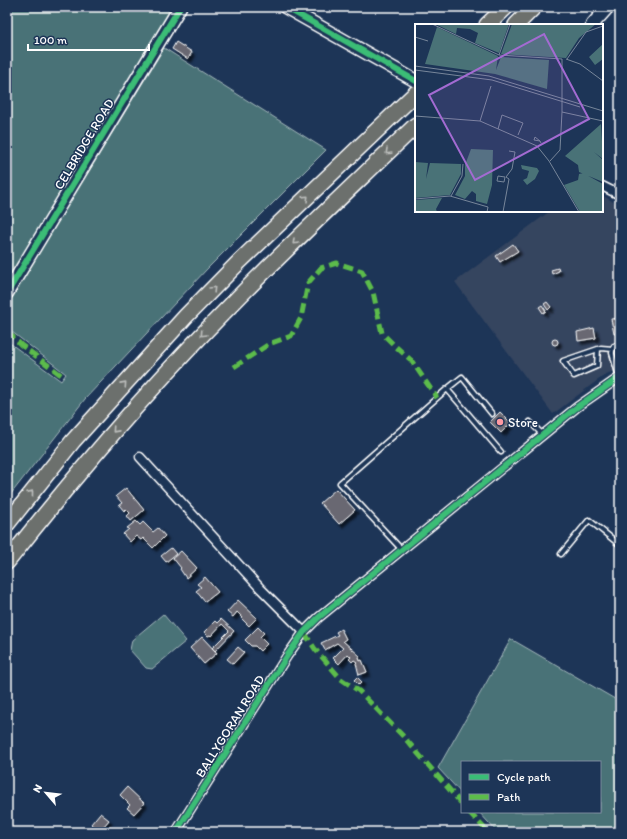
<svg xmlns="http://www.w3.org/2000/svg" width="627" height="839" viewBox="0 0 627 839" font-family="Itim,sans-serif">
<defs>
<filter id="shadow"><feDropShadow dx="3.5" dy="3.5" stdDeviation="1" flood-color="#0009"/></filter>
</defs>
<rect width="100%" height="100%" fill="#1d3557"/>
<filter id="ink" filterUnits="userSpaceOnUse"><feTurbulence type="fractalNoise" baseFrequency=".025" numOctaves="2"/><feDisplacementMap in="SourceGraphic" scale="8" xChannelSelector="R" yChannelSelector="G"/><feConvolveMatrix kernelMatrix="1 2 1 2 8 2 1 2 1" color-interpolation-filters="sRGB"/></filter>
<g filter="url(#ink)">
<!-- built -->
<path fill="#34445f" d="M602 195 620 206V369L606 374 553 414 455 282 550 211H602Z"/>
<!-- green -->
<path fill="#497277" stroke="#a4b8bb" d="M7 7H174L7 284Z
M164 48 326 150 207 269 85 399 7 499V341L61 381 66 374 7 328V305Z
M163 614 186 641 152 669 146 668 130 650 132 640Z
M511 639 620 702V832H497L479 812H600V762H462V794L438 768Z"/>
<!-- building -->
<path fill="#696872" stroke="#fff" filter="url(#shadow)" d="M176 42 192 52 188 59 172 49Z
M513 244 518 251 500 262 496 256Z
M558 268 559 271 552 274 551 270Z
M547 302 551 307 548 310 544 304Z
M542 305 546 311 543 313 539 307Z
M620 318V333L614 334 611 319Z
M594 328 596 338 578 341 577 332Z
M552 342a3 3 0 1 1 6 0a3 3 0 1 1-6 0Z
M500 412 511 423 501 433 490 422Z
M126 488 144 510 131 521 127 516 130 513 126 509 124 511 119 505 122 503 116 496Z
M336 489 355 510 339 524 320 503Z
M136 521 140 525 143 522 153 532 158 528 165 536 153 548 143 538 141 540 136 536 130 542 123 534 129 529 127 528Z
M171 548 176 554 166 562 161 556Z
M181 551 197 568 186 578 180 569 181 568 173 558Z
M205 577 218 592 205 602 196 591 201 587 197 584Z
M238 600 257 618 249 626 242 619 243 618 237 612 233 617 227 612Z
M221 619 234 631 215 651 212 648 229 631 222 624 211 636 210 635 208 636 204 632 215 621 217 623Z
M258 627 264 633 260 637 267 644 260 651 255 646H251L245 640Z
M341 629 346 639 343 641 360 656 359 657 360 661 362 660 367 672 359 675 356 663 357 662 354 660 352 662 349 659 351 657 348 654 339 664 333 658 343 648 337 643 325 650 321 643 338 635 336 632Z
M202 637 217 653 204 664 190 648Z
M238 647 244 652 233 664 227 659Z
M357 677 362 682 359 685 354 680Z
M127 787 144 803 134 814 127 808 130 805 120 795Z
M100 813 109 820 99 832 91 824Z"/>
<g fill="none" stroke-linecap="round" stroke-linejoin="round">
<!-- service casing -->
<g stroke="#fff" stroke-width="7">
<path id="service" d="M598 349 597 366 574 376 563 361 601 348 613 349
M619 377 612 353 614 346 620 345
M447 389 462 377 492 414
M530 422 543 435
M402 550 340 483 447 389 501 452
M561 554 589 520 620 545"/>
</g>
<!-- minor casing -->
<g stroke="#fff" stroke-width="11">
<path id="minor" d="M602 186 620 195
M140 457 261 589 304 632
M176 832 287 656 304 632 318 618 577 407 620 377"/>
</g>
<!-- secondary casing -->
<g stroke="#fff" stroke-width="15">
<path id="secondary" d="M285 7 416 81
M592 25 608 7
M7 293 180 7"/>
</g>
<!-- motorway casing -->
<g stroke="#fff" stroke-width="18">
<path id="motorway" d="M487 25 506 7
M516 25 534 7
M7 524 73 441 186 316 240 261 416 93
M7 562C77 473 150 387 230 306 290 244 354 185 416 125"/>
</g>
<!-- service -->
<use href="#service" stroke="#1d3557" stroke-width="4"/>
<!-- minor -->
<use href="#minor" stroke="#1d3557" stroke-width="8"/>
<!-- secondary -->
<use href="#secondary" stroke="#1d3557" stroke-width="12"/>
<!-- motorway -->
<use href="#motorway" stroke="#6c706d" stroke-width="15"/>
<!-- quiet -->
<path stroke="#5cbc4b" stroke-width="5" stroke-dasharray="10 5" stroke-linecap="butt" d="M7 331 21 345 61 375
M234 367 269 344 291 336 301 318 308 283 321 268 337 263 362 271 373 292 382 333 394 345 411 360 437 398
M304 632 315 649 341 679 359 691 402 735 462 804
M469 812 488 832"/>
<!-- cycleway casing -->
<g stroke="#1d3557" stroke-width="8">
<path id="cycleway" d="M285 7 416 81
M7 293 180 7
M176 832 287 656 304 632 318 618 577 407 620 377"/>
</g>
<!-- cycleway -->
<use href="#cycleway" stroke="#3abd76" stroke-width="6"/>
</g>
<!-- one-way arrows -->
<defs><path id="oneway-chevron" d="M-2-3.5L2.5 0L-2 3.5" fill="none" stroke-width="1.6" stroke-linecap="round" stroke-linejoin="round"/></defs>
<g stroke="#bdbfbd">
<use href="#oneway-chevron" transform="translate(388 152) rotate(136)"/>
<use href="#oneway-chevron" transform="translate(306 198) rotate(-44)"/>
<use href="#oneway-chevron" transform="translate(295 242) rotate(136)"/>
<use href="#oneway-chevron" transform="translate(213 289) rotate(-46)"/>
<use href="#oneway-chevron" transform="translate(203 334) rotate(133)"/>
<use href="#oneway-chevron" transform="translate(124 384) rotate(-48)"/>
<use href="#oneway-chevron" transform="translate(115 430) rotate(132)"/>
<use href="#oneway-chevron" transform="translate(31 493) rotate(-51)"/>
</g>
</g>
<!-- markers -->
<circle fill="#ff9aa2" stroke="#1d3557" stroke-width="1.5" cx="500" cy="422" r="4"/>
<g text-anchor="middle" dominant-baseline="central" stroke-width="3" stroke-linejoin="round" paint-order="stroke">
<!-- street labels -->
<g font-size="13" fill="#fff" stroke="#1d3557">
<text transform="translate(84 144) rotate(-59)">CELBRIDGE ROAD</text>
<text transform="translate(230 726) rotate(-58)">BALLYGORAN ROAD</text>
</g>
<!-- poi labels -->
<g font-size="13" fill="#fff" stroke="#1d3557" text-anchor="start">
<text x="508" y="422">Store</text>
</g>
</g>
<!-- overview -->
<g transform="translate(415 24)">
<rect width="188" height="188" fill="#1d3557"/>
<path d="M20 0H94L84 29 60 19 63 9 55 5 42 4 41 10ZM97 0H181L164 14 151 34 86 30ZM22 3 83 32 81 46 86 33 134 36 132 65 80 50 10 40ZM188 20V35L180 41 174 33ZM186 100 188 135 179 128 188 136V158L164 148 163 141 150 132ZM56 125 78 126 77 161 72 180 61 177V170L57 167 50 175 40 171 50 152V141ZM0 138 13 139 11 155 15 139 46 140V150L35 171 0 174ZM106 141 122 144 124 147 120 155 112 161 108 156 112 154 114 147 107 145ZM168 149 188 160V188H165L149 161 163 156 164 150ZM27 174 21 185 22 188H0V176Z" fill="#497277"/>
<path fill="none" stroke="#77869a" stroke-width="1" d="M17 0 84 31 147 35V88L188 97M0 13 13 17M84 31 95 0M151 35 165 40 188 57M152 35 171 8 188 2M0 42 74 52 188 87M0 46 77 56 165 83M0 92 65 97 122 122 134 137 164 188M65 97 76 62M83 105 87 91 108 99 103 111M125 117 119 116 120 113 125 117 126 119M135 137 145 126 147 88M90 153 83 152 82 157 89 158 90 153M36 172 47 152 48 140M0 175 35 172 73 183 72 188M88 188 94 155 91 153 97 145 100 128 94 127"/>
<path fill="#a36bd2" fill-opacity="0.15" stroke="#a36bd2" stroke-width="2" d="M129 10 174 95 60 156 14 71Z"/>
<rect width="188" height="188" fill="none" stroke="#fff" stroke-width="2"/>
</g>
<!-- margin -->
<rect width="627" height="839" fill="none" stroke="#1d3557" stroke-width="24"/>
<rect x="12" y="12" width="603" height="815" fill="none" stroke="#fff" stroke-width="1.5" filter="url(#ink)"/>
<!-- legend -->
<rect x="461" y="761" width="140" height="52" fill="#1d3557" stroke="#77869a"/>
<rect x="469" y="774" width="20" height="6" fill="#3abd76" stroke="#77869a"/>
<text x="497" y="781" font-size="12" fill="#ffffff">Cycle path</text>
<rect x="469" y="794" width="20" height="6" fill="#5cbc4b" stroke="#77869a"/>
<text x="497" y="801" font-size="12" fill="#ffffff">Path</text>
<!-- north arrow -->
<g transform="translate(46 793) rotate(298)" stroke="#1d3557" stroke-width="3" paint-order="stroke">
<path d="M0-3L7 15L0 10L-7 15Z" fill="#ffffff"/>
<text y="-6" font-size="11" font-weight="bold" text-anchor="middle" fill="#ffffff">N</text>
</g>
<!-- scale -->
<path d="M28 44v6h121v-6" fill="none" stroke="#ffffff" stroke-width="2"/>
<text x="34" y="44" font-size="12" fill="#ffffff" stroke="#1d3557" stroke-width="3" paint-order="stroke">100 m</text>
</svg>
